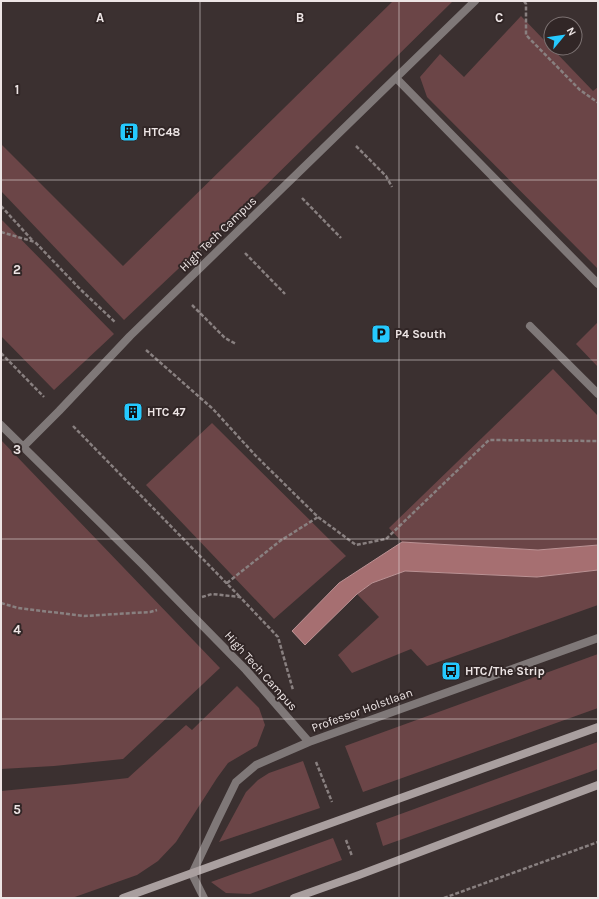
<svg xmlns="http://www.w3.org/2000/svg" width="599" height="899" viewBox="0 0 599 899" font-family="Karla,sans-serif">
<rect width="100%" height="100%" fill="#3b3030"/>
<!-- green -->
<path fill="#6b4547" d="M393 1H453L246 205 124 320 1 191V144L123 266Z
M521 16 593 91 598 87V269L427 97 420 77 440 54 464 77Z
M1 219 114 334 54 390 1 336Z
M598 322V367L576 344Z
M553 369 598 416V545L538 550 402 542 389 528Z
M212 423 346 556 274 619 146 485Z
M1 440 220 668 123 759 54 766 1 769Z
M598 570V605L427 666 411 649 352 673 338 655 379 617 357 594 372 583 405 571 537 577Z
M598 654V708L363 792 345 746Z
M237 686 259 708 265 725 257 746 228 763 217 778 176 842 158 861 137 875 72 898H1V791L75 784 128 778 186 725 192 730Z
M598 742V769L383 846 376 823Z
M303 761 320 808 219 842 246 792 258 780 269 773Z
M333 838 342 860 250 894 226 893 211 882Z"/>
<!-- water -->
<path fill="#a66f71" stroke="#bb9294" d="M402 542 538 550 598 545V570L537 577 405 571 372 583 357 594 305 645 292 631 339 583Z"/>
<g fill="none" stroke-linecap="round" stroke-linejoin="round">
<!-- path -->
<path stroke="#898080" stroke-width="2.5" stroke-dasharray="4 2" stroke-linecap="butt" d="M524 1 526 4V35L580 90 597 102H598
M356 146 386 176 392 187
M302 198 341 238
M1 206 33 241
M1 232 35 242 80 289 116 323
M245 253 285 294
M192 305 225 338 236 344
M146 350 213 409 256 456 318 517 356 545 386 539 489 440 598 441
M1 353 44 397
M73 426 240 597
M227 583 280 541 318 517
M202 597 212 594 240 597 278 637 293 690
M1 603 18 608 84 616 150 612 157 610
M316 762 332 802
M346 840 352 856
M444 898 598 842"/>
<!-- lane -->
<path stroke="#7f7878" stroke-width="8" d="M530 326 598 394"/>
<!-- street -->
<path stroke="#7f7878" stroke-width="8" d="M396 78 598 284
M1 425 142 564 246 670 309 742
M23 447 59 411 130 336 475 1
M204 898 192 874 217 821 236 782 256 765 309 742 598 638"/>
<!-- secondary -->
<path stroke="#a99f9f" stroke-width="8" d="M123 898 598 727
M294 898 359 875 598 785"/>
</g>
<!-- grid -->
<path fill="none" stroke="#ede5e5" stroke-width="1" stroke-opacity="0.55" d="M200 1V898M399 1V898M1 180H598M1 360H598M1 539H598M1 719H598"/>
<!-- icons -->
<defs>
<g id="building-square" transform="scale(1)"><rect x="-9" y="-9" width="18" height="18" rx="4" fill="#25c9fe" stroke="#312626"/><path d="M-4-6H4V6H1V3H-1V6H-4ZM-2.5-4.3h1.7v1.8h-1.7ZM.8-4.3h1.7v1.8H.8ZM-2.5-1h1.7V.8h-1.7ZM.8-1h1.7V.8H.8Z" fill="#111"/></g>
<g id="parking-square" transform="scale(1)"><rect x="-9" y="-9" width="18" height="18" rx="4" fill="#25c9fe" stroke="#312626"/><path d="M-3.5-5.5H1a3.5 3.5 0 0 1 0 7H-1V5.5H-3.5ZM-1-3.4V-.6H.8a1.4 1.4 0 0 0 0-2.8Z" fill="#111"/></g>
<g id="bus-square" transform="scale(1)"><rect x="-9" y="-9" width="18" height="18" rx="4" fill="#25c9fe" stroke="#312626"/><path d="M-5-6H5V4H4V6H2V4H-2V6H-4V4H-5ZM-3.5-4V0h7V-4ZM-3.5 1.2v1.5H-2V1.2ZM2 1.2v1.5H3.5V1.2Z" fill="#111"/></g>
</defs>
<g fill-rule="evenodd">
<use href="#building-square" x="129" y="132"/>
<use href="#parking-square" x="381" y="334"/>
<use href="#building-square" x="133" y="412"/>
<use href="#bus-square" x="451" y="671"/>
</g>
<g text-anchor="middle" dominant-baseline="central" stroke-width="4" stroke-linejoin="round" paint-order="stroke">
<!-- poi labels -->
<g font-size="12" font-weight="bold" fill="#ede5e5" stroke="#312626" text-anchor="start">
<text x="143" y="132">HTC48</text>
<text x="395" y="334">P4 South</text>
<text x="147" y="412">HTC 47</text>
<text x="465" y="671">HTC/The Strip</text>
</g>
<!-- street labels -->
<g font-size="12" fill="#ede5e5" stroke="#312626">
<text transform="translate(218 234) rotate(-44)">High Tech Campus</text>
<text transform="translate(261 671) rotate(48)">High Tech Campus</text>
<text transform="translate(362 710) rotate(-20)">Professor Holstlaan</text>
</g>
</g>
<g font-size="13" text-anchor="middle" font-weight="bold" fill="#ede5e5" stroke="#312626" stroke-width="4" stroke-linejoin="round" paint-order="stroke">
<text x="100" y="22">A</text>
<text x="300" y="22">B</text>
<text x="499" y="22">C</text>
<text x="17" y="94">1</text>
<text x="17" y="274">2</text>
<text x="17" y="454">3</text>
<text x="17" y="634">4</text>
<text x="17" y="814">5</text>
</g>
<!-- border -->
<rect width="599" height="899" fill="none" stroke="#ede5e5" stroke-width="4"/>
<!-- north arrow -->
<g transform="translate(563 36) rotate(61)"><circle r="19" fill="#312626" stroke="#7c7272"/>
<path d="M0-3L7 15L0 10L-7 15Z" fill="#25c9fe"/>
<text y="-6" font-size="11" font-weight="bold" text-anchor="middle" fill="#ede5e5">N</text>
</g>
</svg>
